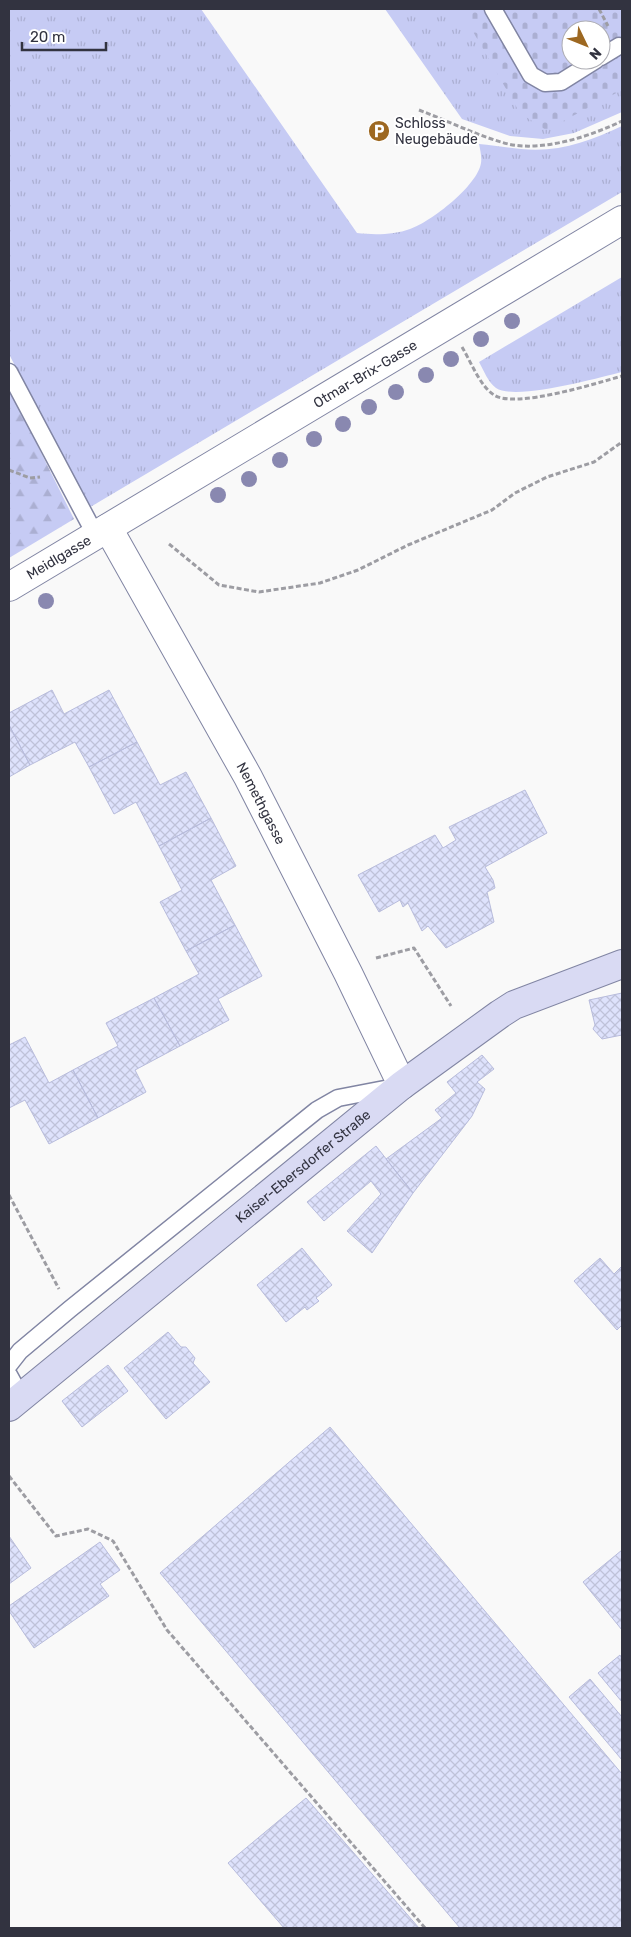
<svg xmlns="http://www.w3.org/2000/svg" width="631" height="1937" viewBox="0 0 631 1937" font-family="Rubik,sans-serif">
<defs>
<pattern id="grass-tufts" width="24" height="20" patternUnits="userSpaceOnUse" patternTransform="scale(1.25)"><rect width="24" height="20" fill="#c6cbf4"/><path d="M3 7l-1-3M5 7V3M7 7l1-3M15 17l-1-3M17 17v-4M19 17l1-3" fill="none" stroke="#abafd2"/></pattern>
<pattern id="forest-firs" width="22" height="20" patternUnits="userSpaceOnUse" patternTransform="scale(1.25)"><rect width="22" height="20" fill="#c6cbf4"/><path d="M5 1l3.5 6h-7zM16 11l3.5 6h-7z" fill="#abafd2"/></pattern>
<pattern id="cemetery-stones" width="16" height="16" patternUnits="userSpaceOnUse" patternTransform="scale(1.25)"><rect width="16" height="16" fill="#c6cbf4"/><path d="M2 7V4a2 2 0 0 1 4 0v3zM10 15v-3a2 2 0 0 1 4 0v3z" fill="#abafd2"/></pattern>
<pattern id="building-cross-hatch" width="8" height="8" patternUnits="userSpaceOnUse" patternTransform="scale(1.25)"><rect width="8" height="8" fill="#dee2fc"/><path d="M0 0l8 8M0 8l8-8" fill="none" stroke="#bfc2d9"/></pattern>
</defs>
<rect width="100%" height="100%" fill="#f9f9f9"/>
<!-- grass -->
<path fill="url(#grass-tufts)" d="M9 9H201L357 233C373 235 394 235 410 229 431 222 478 185 481 163 482 157 480 149 479 144 493 145 507 148 521 149 558 153 590 141 622 126V192L87 509 9 354Z
M385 9H480L528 90 622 53V112L574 133 543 139 510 136 462 119Z
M622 277V372C598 378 515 401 496 388 488 382 484 371 479 362Z"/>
<!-- forest -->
<path fill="url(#forest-firs)" d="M9 388 74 519 9 558Z"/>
<!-- cemetery -->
<path fill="url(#cemetery-stones)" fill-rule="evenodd" d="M460 9H622V90L546 130 520 113ZM571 30H601V60H571Z"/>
<!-- building -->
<path fill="url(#building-cross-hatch)" stroke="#b8bcdc" d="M52 690 64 714 109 690 137 742 89 767 75 742 30 765 9 725V713Z
M9 725 30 765 9 777Z
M137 742 160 785 186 772 211 818 159 846 136 802 114 814 89 767Z
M525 790 547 833 485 867 493 880 495 888 487 892 494 922 446 948 428 926 422 931 408 903 403 907 400 900 379 912 358 875 435 835 443 848 456 840 449 827Z
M211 818 236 866 211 880 235 925 186 951 160 902 182 890 159 846Z
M235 925 262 976 218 999 229 1020 180 1046 154 998 199 974 186 951Z
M622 993V1035L602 1039 593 1029 595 1025 589 1000Z
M154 998 180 1046 135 1070 146 1092 98 1118 73 1070 118 1046 106 1023Z
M25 1037 49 1083 73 1070 98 1118 49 1144 25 1100 9 1108V1045Z
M482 1055 494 1069 477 1082 485 1089 472 1116 413 1193 386 1159 442 1118 435 1110 456 1093 447 1082Z
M376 1146 413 1193 372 1253 347 1231 381 1194 371 1181 324 1221 307 1202Z
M302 1248 332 1285 316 1298 319 1301 307 1310 305 1307 286 1322 257 1285Z
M600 1258 614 1274 622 1266V1325L617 1330 574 1281Z
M168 1332 181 1347H186L195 1358 193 1363 210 1382 166 1419 124 1368Z
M108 1365 128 1391 82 1427 62 1401Z
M330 1427 622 1774V1928H460L160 1573Z
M9 1536 31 1568 9 1584Z
M100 1542 120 1570 100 1584 109 1596 34 1648 9 1611V1606Z
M622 1550V1630L583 1582Z
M620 1655 622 1659V1702L598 1673Z
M590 1679 622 1717V1760L569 1697Z
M306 1798 419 1928H284L228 1863Z"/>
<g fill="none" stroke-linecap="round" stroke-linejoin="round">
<!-- service casing -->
<g stroke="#8185a3" stroke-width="19">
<path id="service" d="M493 9 531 75 545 83 561 82 596 60
M601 57 619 46
M9 372 96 536
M9 1365 20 1351 70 1309 317 1110 338 1098 395 1087
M9 1375 21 1397"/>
</g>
<!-- minor casing -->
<g stroke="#8185a3" stroke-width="30">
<g id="minor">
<path id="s1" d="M108 528 248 777 348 973 402 1085"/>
<path id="s2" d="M9 587 622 220"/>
</g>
</g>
<!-- secondary casing -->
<g stroke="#8185a3" stroke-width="30">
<g id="secondary">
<path id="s3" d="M9 1407 402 1085 500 1014 514 1005 622 964"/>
</g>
</g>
<!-- path -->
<path stroke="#9d9da3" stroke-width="3" stroke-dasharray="5 2.5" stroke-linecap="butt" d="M599 9 608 26
M419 110C448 121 478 136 508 144 543 152 591 136 622 121
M462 347C471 362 480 386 494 395 515 409 597 383 622 376
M9 470 30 478 40 477
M169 544 219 585 259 592 320 583 358 570 408 545 492 510 515 493 547 477 594 462 622 442
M376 958 414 948 451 1006
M9 1195 59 1289
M9 1476 56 1536 88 1529 113 1541 167 1630 425 1928"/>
<!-- service -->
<use href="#service" stroke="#fff" stroke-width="16"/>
<!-- minor -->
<use href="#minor" stroke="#fff" stroke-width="28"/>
<!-- secondary -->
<use href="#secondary" stroke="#d9daf3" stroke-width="28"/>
</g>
<!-- trees -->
<g fill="#8988b0">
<circle cx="512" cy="321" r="8"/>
<circle cx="481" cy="339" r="8"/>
<circle cx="451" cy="359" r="8"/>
<circle cx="426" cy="375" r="8"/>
<circle cx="396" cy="392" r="8"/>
<circle cx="369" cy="407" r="8"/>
<circle cx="343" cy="424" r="8"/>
<circle cx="314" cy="439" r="8"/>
<circle cx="280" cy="460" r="8"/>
<circle cx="249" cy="479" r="8"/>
<circle cx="218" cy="495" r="8"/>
<circle cx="46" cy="601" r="8"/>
</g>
<!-- icons -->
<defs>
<g id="parking-disc" transform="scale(1.125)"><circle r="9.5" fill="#9d6821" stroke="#fff"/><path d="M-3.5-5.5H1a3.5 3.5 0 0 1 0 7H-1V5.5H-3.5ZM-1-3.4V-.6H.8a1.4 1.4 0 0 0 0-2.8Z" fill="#fff"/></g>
</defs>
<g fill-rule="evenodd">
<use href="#parking-disc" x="379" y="131"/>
</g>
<g text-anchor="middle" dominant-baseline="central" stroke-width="4" stroke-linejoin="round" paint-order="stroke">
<!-- poi labels -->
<g font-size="14" fill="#323340" stroke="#fff" text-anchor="start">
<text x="395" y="123">Schloss<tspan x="395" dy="16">Neugebäude</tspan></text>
</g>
<!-- street labels -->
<g font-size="14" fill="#323340" stroke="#fff">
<text stroke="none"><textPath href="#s2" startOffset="415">Otmar-Brix-Gasse</textPath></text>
<text stroke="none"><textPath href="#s2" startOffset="58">Meidlgasse</textPath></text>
<text stroke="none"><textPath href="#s1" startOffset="315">Nemethgasse</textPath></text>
<text stroke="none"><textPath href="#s3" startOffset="380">Kaiser-Ebersdorfer Straße</textPath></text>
</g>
</g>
<!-- border -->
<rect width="631" height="1937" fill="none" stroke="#323340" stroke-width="20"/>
<!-- north arrow -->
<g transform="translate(586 45) rotate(133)"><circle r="24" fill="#ffffff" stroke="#adadb3"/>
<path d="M0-4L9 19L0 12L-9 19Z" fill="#9d6821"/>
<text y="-8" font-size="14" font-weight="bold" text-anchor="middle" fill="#323340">N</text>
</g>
<!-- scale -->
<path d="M22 42v8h84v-8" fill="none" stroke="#323340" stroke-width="2.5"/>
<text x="30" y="42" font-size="15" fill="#323340" stroke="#ffffff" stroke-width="4" paint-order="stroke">20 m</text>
</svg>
